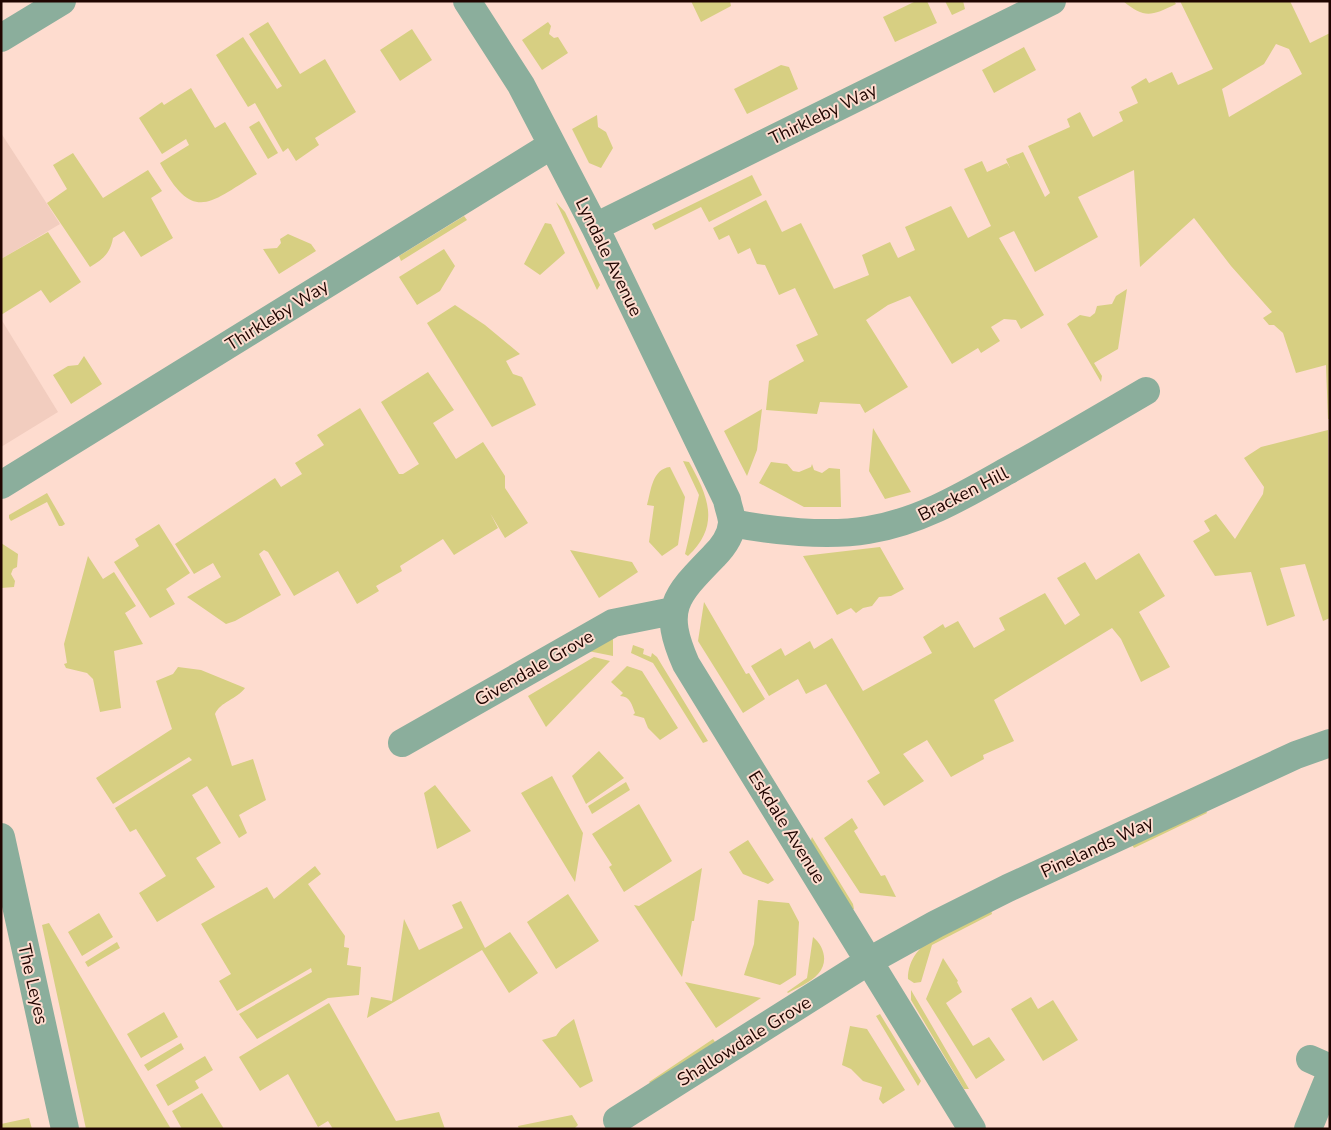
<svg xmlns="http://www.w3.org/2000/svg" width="1331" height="1130" viewBox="0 0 1331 1130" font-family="'Nunito Sans',sans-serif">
<rect width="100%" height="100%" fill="#fedccf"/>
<!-- built -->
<path fill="#f2cdbf" d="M1 133 60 224 1 259Z
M1 319 58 412 1 447Z"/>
<!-- green -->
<path fill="#d7cf82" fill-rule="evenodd" d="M691 1H730L731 6 701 22Z
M916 1H927L937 23 895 42 883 17Z
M945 1H963L965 9 952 15Z
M1123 1H1174L1176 4C1151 16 1145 19 1123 1Z
M1180 1H1290L1310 43 1330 33V419H1328L1326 365 1296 373 1283 333 1274 325H1269L1263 318 1272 312 1231 266 1194 218 1140 267 1134 170 1078 197 1098 237 1035 272 1014 231 999 238 1044 315 1021 329 1016 320 1004 319 991 327 1000 341 981 353 978 348 952 364 910 296 888 305 866 320 908 387 865 413 860 404 820 402 817 414 766 410 769 381 804 361 796 345 818 335 795 288 779 295 765 265 757 264 750 248 738 254 729 235 719 240 713 228 766 200 782 232 801 223 834 289 869 275 862 255 890 242 898 258 915 250 905 227 951 206 968 238 991 226 964 169 982 161 987 172 1007 163 1010 168 1006 159 1023 152 1045 197 1050 193 1028 146 1070 127 1067 119 1080 112 1093 137 1123 121 1119 112 1138 103 1131 87 1146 78 1149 83 1172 72 1178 85 1213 69ZM1276 44 1289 49 1302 74 1229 117 1222 89 1264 64Z
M268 22 300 74 325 59 356 112 315 138 319 145 296 161 288 148 283 152 255 103 248 107 216 55 243 37 277 89 282 86 249 34Z
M548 22 551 26 549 34 554 38 558 37 568 53 542 70 522 40Z
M412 29 432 60 400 81 380 50Z
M1024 47 1036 70 994 93 982 70Z
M781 65 789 67 798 89 747 114 734 89Z
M191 88 215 128 225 122 257 174C209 203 194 224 160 163L189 145 186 139 162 154 139 118 162 102 164 105Z
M597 115 598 127 606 132 613 148 601 168 589 163 572 129Z
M259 121 278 153 268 159 249 127Z
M73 153 103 198 148 170 162 191 151 198 173 238 141 257 124 231 113 238C110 254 103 259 90 267L47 203 67 189 53 165Z
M752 175 762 195 709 222 701 207 655 230 652 224Z
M556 202 565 212 600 285 597 290Z
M464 216 467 220 401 261 399 256Z
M545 223 551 224 565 253 540 275 524 264Z
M48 232 81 282 50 303 41 290 1 315V259Z
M288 234 311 244 316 251 279 274 263 249 277 248 281 243 280 239Z
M444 249 455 266 440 291 417 305 399 277Z
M1127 289 1118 349 1094 363 1102 376 1101 382 1067 324 1080 315 1090 317 1095 313 1097 306 1112 304 1116 296Z
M455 305 485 325 520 354 506 361 513 374 522 377 536 405 492 427 427 323Z
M84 356 102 384 71 404 53 375 68 366 78 365Z
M428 372 454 410 433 423 456 459 483 442 505 476V488L528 523 505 538 490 513 498 528 454 555 443 539 400 566 402 571 376 586 379 591 357 604 338 571 294 596 268 552 264 550 259 554 281 595 235 621 226 624 187 597 221 577 213 563 194 574 175 544 275 478 281 487 302 474 295 463 324 445 317 435 360 408 399 474H403L419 464 381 402Z
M762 409 757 450 747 476 724 431Z
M873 428 911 492 885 499 869 471Z
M1328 430 1330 618 1323 621 1305 564 1280 568 1295 616 1267 626 1251 572 1215 576 1193 541 1210 531 1204 521 1216 514 1235 539 1263 494 1264 487 1244 458 1261 447Z
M683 461 689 462C708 496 721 525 688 556L685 554 699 495Z
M771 462 787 464 793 471 799 472 811 467 812 464 814 470 822 473 829 468 840 469 841 507H804L759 483Z
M670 467 685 497 678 545 662 556 649 542 654 506 647 505C651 491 652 469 670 467Z
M47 493 65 524 62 526H59L47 502 11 521 9 518V515Z
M159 524 190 573 166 589 175 604 150 618 114 562 139 546 135 539Z
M1 543 18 554 17 567 13 569 11 574 15 581 14 587 1 588Z
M880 547 904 589 891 596 879 597 872 606 863 608 856 613 851 608 837 615 803 556Z
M570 550 632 562 638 572 599 598Z
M1139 553 1165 596 1139 612 1170 667 1141 682 1121 639 1112 628 994 700 1014 741 983 755 984 759 951 777 927 740 903 754 924 781 884 806 867 781 880 773 826 684 806 694 798 679 769 696 751 666 781 648 785 656 810 641 814 649 832 638 863 691 932 653 923 637 943 624 945 628 958 621 974 648 1005 630 999 618 1045 593 1065 625 1080 615 1057 578 1085 562 1096 580Z
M88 556 103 579 114 572 136 606 125 613 143 644 114 651 121 708 100 712 93 679 87 673 66 668 64 664 67 663 64 644Z
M704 602 746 674 749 673 765 699 743 713 698 641Z
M613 638V656L588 651Z
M633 645 644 649 643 654 651 657 652 653 657 657 708 741 703 743 653 663 631 653Z
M594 657 610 661 546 727 528 696Z
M627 666 642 671 678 728 660 740 648 728 644 718 633 715 635 713C632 705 630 696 620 696L623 693 611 682Z
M178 667 201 670 245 688C237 699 220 702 215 714L232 766 253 759 266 800 239 815 247 833 239 838 207 786 192 795 221 843 196 858 215 887 157 922 139 893 166 876 136 829 130 832 115 808 192 760 189 757 113 804 96 778 172 729 156 681 173 674Z
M599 751 624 778 586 804 572 776Z
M552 776 583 833 575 882 521 793Z
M626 782 630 790 592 814 588 806Z
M435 785 471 831 437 849 424 793Z
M639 804 672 861 624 892 609 867 612 865 592 834Z
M1204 806 1207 813 1134 848 1130 841Z
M852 818 858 828 854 831 881 876 885 875 896 897 860 893 824 838Z
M812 837 853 904 854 909 849 910 810 843Z
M748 840 774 880 768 884 743 874 729 852Z
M315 866 321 874 308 884 345 936 344 947 349 948 347 965 361 967 359 995 328 998 257 1039 239 1014 312 972 311 968 237 1011 219 981 231 974 201 924 267 887 274 899Z
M702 868 694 921H692L682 977 634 905 639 906Z
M568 894 599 941 556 969 527 922Z
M758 900 789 903 799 922 796 975 780 985 744 975 754 944Z
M461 901 485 948 510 932 538 973 509 993 482 950 367 1018 371 997 392 1001 404 919 419 950 463 928 452 905Z
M991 910 992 914 932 945 921 982 914 983 908 979C908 938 960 925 991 910Z
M99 913 113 937 82 956 68 932Z
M49 923 171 1129H86L42 925Z
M813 937C824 946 829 962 818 974 811 982 797 988 788 993L787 992 807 978Z
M117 942 120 948 88 967 85 962Z
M943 958 958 981 957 982 962 992 946 1003 973 1046 989 1037 1005 1060 976 1079 926 999Z
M685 982 761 998 716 1028Z
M911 990 969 1089H964L911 1000Z
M1031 997 1038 1009 1053 1000 1078 1040 1043 1061 1011 1009Z
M329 1003 396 1121 439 1112 445 1129H333L328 1121 318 1127 288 1074 260 1091 239 1057Z
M164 1012 178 1037 141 1058 127 1034Z
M880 1014 921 1081 918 1086 876 1016Z
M574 1019 593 1081 580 1088 542 1040 556 1036 561 1029Z
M850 1026 867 1029 905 1090 883 1104 879 1099 882 1087 863 1081 851 1069 842 1065Z
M713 1039 715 1042 651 1084 649 1082Z
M181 1043 184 1049 148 1071 144 1065Z
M205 1056 213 1070 195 1081 199 1088 168 1106 156 1085Z
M202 1093 224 1129H182L172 1111Z
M572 1115 578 1125 574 1129H519L518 1126Z
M29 1118 32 1129H1V1124Z"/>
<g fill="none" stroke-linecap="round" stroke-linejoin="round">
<!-- street -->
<path stroke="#8bae9c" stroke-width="28" d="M467 1 521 85 595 227 727 500C728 507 732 516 732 523 731 536 722 548 714 556 674 597 662 609 686 664L972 1129
M1 38 62 1
M595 227 1052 1
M1 485 552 145
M732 523C772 531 827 537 868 530 919 522 963 496 1007 471 1054 445 1100 418 1146 391
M402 743 613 623 673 611
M1 837 65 1129
M1310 1059 1330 1068
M617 1120 869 961 936 924 1008 888 1296 755 1330 743
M1308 1129 1330 1075"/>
</g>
<g text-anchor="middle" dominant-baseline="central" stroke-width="4" stroke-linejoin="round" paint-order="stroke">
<!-- street labels -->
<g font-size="18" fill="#200500" stroke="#fedccf">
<text transform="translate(823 114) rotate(-26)">Thirkleby Way</text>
<text transform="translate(609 257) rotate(64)">Lyndale Avenue</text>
<text transform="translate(277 315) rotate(-32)">Thirkleby Way</text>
<text transform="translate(963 494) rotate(-27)">Bracken Hill</text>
<text transform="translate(534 668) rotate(-30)">Givendale Grove</text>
<text transform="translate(787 827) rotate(58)">Eskdale Avenue</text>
<text transform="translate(1097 847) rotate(-25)">Pinelands Way</text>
<text transform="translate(33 984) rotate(77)">The Leyes</text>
<text transform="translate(744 1041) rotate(-32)">Shallowdale Grove</text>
</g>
</g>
<!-- border -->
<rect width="1331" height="1130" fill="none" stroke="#200500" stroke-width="5"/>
</svg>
